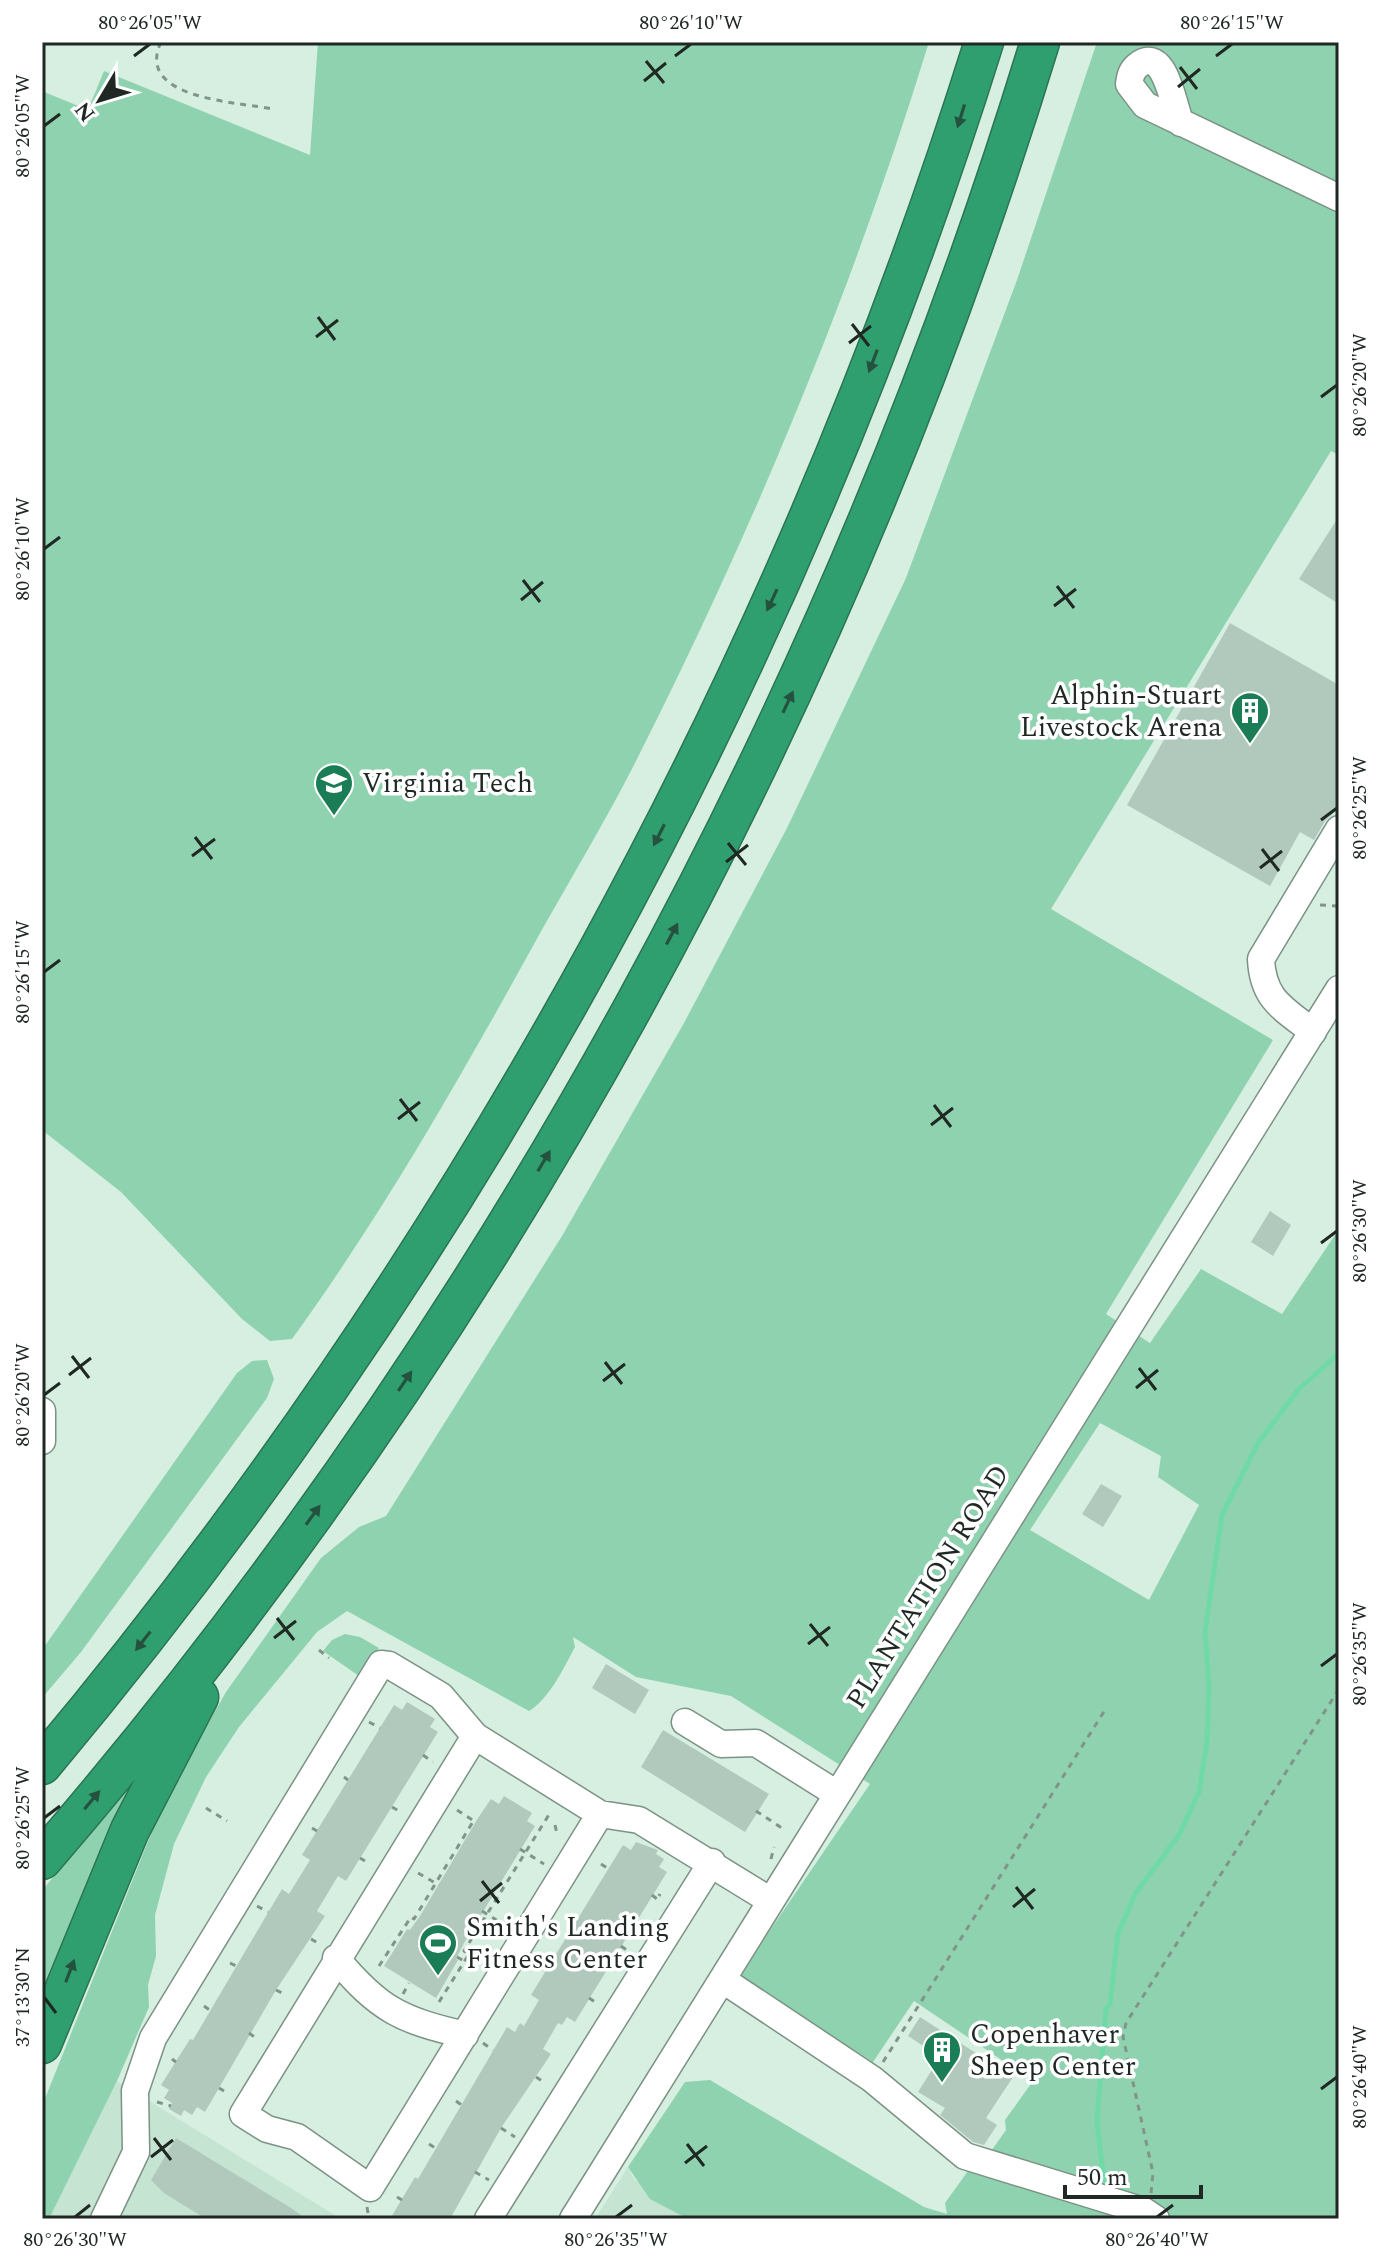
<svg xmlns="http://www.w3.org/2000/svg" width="1381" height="2261" viewBox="0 0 1381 2261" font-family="Spectral,serif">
<rect width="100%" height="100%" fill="#d6efe1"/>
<!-- built -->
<path fill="#c5e4d2" d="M117 2081 341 2219H49Z
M628 2167 634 2179 688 2219H595Z"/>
<!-- green -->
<path fill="#8fd2af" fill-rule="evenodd" d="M318 42H929C853 290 752 532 635 763 605 822 571 878 539 935 463 1073 384 1212 292 1339L270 1341 242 1319 121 1192 42 1130V91L88 110 104 71 310 155Z
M1097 42H1339V455L1331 451 1051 909 1273 1040 1106 1314 1150 1343 1201 1269 1282 1314 1339 1229V2219H688L650 2199 628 2167 685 2082 710 2080 924 2207 947 2214 945 2203 973 2164 989 2154 1006 2130 1005 2120 1033 2081 914 2001 873 2062 738 1977 870 1784 731 1696 636 1677 573 1637 575 1647C563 1669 550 1698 529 1711L347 1611 317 1632 239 1727 206 1777 174 1844 155 1915 156 1956 148 1985 149 2007 117 2081 49 2219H42V2106L165 1799 226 1692 321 1558 359 1527 386 1516 562 1236 684 1023 787 828 906 578 1017 280ZM1100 1423 1161 1456 1158 1477 1199 1505 1149 1600 1030 1530Z
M267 1360 274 1379 267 1398 81 1652 42 1698V1650L237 1373 252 1361Z
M345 1634 360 1637 379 1648 359 1676 323 1651 332 1640Z
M174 1726 42 2005V1891Z"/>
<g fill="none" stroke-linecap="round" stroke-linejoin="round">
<!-- stream -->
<path stroke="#70daa6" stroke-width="5" d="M1105 2191 1097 2121 1106 2009 1110 2004 1118 1934 1135 1894 1179 1835 1199 1792 1207 1742 1209 1686 1205 1632 1222 1515 1258 1443 1299 1389 1339 1353"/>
</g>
<!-- building -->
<path fill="#b1c9bc" d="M1339 516V604L1299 579Z
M1230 623 1339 685V808L1325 821 1314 840 1300 832 1270 886 1127 805Z
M1270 1211 1291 1225 1273 1256 1251 1242Z
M1101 1484 1122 1496 1103 1527 1082 1514Z
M606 1664 649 1690 635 1714 592 1688Z
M407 1702 435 1719 430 1727 438 1732 346 1881 338 1876 317 1911 325 1916 276 1990 205 2112 197 2107 192 2115 184 2110 181 2116 169 2109 172 2103 164 2098 169 2090 161 2085 190 2039 193 2040 282 1889 289 1894 310 1860 302 1855 394 1705 402 1710Z
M663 1730 769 1794 745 1832 641 1767Z
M504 1796 532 1813 527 1821 535 1826 464 1943 456 1959 458 1960 436 1998 384 1966 407 1929 410 1930 420 1916 478 1818 491 1799 499 1804Z
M636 1842 658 1850 656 1854 664 1859 659 1867 667 1872 575 2022 567 2017 562 2025 558 2023 543 2049 551 2054 501 2128 450 2219H390L415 2177 418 2179 507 2027 515 2032 520 2023 524 2026 539 2000 531 1995 623 1845 631 1850Z
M920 2017 1013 2077 986 2118 997 2125 984 2145 973 2142 940 2115 945 2108 918 2092 940 2057 908 2036Z
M176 2138 291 2208 306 2219H206L164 2193 151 2180Z"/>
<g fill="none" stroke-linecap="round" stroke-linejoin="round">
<!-- minor casing -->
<g stroke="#7b9285" stroke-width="29">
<path id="minor" d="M1181 123C1174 112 1166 41 1137 66 1131 71 1130 77 1129 84L1145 105 1339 198
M1313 1032C1283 1008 1263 1000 1261 959L1339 829
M42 1411V1441
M685 1722 721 1744 756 1743 837 1794
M475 1736 243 2114 267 2129 297 2137 370 2188 600 1814
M336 1958C379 2010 401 2020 465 2035
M723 1980 872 2079 965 2156 1144 2211 1156 2219
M104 2219 136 2152 135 2091 153 2038 381 1664 389 1665 441 1696 475 1736 600 1814 639 1820 771 1901
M488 2219 712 1862
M573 2219 1339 989"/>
</g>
<!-- highway casing -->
<g stroke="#2a7554" stroke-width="41">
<path id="highway" d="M42 1765C465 1261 788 670 984 42
M42 1860C497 1333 837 707 1040 42
M42 2044 130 1830 199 1697"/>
</g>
<!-- path -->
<path stroke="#82948a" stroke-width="3" stroke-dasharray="6 6" stroke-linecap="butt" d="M161 42C134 99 238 102 273 109
M1320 905 1339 906
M319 1650 329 1658
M369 1722 380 1728
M423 1755 433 1762
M344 1777 348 1780
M392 1807 402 1813
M206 1808 227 1821
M457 1810 477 1823
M756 1811 785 1830
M555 1825 557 1834
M312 1828 317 1831
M520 1849 544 1864
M360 1858 365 1861
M771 1859 774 1847
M601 1864 609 1869
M418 1873 439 1885
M652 1895 657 1899
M659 1896 660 1894
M257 1906 268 1912
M482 1911 506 1926
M569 1915 577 1920
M311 1939 321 1945
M621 1946 631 1953
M457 1957 464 1961
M230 1963 238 1967
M379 1966 411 1917 414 1919 474 1820
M538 1966 546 1971
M276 1990 284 1994
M403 1994 409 1983
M589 1998 595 2002
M439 2002 469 1954 464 1951 550 1813
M204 2006 211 2011
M249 2033 256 2038
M483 2043 493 2050
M172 2059 176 2062
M883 2062 1105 1710
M536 2077 542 2081
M219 2088 224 2091
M456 2101 463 2106
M157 2102 171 2106
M501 2128 515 2137
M429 2144 437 2149
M475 2172 489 2180
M1151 2193 1153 2173 1123 2037 1126 2023 1339 1689
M397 2197 402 2200
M367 2207 369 2219"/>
<!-- minor -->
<use href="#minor" stroke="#fff" stroke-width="26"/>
<!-- highway -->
<use href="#highway" stroke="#309f6f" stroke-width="38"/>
</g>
<!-- one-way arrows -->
<defs><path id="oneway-solid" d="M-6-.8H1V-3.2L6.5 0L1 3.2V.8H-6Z" transform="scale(2)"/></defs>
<g fill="#25523e">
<use href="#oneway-solid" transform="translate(961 116) rotate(107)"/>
<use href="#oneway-solid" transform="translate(873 361) rotate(111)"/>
<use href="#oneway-solid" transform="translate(772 600) rotate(115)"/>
<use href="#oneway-solid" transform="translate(788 702) rotate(-65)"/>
<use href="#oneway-solid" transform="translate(659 835) rotate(117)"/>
<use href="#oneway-solid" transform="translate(672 934) rotate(-62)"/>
<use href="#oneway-solid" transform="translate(544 1161) rotate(-59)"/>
<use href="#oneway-solid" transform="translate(405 1381) rotate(-56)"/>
<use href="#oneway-solid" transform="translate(313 1515) rotate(-54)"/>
<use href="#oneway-solid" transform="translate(143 1641) rotate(128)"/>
<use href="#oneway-solid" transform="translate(92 1800) rotate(-50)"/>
<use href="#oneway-solid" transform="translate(70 1971) rotate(-69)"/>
</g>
<!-- ticks -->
<path fill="none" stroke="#1f2823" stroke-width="3" d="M134 56 150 44M675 56 691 44M1216 56 1232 44M646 61 664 83M1180 67 1197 89M644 81 666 63M1178 87 1200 69M44 126 60 114M318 317 335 340M852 324 869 346M316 337 338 320M849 343 871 326M1321 397 1337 385M44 549 60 537M523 580 540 602M1057 586 1074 608M521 600 543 582M1054 606 1076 589M1321 820 1337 808M195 837 212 859M728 843 746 865M1262 849 1279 871M192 856 215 839M726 862 748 845M1260 868 1282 851M44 972 60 960M400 1099 417 1121M934 1105 951 1127M398 1119 420 1102M931 1125 953 1108M1321 1243 1337 1231M72 1356 89 1378M605 1362 622 1384M1139 1368 1156 1390M69 1375 91 1358M603 1381 625 1364M1136 1388 1158 1370M44 1395 60 1383M277 1618 294 1640M810 1624 828 1646M274 1638 296 1621M808 1644 830 1627M1321 1666 1337 1654M44 1818 60 1806M482 1881 499 1903M1016 1887 1033 1909M480 1901 502 1883M1013 1907 1035 1889M44 1997 56 2013M1321 2089 1337 2077M154 2138 171 2160M687 2144 704 2166M151 2157 173 2140M685 2163 707 2146M75 2217 90 2205M616 2217 632 2205M1157 2217 1173 2205"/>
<!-- icons -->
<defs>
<g id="building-pin" transform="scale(2)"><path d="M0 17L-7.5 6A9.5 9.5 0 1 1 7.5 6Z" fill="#1b7d55" stroke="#fff"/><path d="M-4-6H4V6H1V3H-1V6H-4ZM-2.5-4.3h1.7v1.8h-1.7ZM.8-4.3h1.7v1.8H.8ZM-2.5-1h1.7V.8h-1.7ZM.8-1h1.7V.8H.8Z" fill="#fff"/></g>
<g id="university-pin" transform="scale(2)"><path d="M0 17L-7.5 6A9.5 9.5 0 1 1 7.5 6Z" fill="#1b7d55" stroke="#fff"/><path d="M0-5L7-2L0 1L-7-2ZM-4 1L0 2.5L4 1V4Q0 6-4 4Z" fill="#fff"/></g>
<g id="stadium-pin" transform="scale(2)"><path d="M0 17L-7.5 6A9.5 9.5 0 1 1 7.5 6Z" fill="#1b7d55" stroke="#fff"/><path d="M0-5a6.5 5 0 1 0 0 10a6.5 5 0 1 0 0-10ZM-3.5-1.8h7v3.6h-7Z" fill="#fff"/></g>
</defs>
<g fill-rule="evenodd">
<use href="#building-pin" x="1250" y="711"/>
<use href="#university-pin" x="334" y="783"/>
<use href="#stadium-pin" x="438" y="1943"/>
<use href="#building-pin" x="942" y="2050"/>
</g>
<g text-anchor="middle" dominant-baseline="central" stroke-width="7" stroke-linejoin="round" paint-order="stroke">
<!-- poi labels -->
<g font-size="28" fill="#1f2823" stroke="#fff" text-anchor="start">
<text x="1222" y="695" text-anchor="end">Alphin-Stuart<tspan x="1222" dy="32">Livestock Arena</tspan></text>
<text x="362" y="783">Virginia Tech</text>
<text x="466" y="1927">Smith's Landing<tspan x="466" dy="32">Fitness Center</tspan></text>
<text x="970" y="2034">Copenhaver<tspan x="970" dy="32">Sheep Center</tspan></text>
</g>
<!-- street labels -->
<g font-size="28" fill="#1f2823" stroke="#fff">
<text transform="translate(928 1587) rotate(-58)">PLANTATION ROAD</text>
</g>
</g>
<!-- border -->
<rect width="1381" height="2261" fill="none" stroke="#ffffff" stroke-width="88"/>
<!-- north arrow -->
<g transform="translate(100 100) rotate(232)" stroke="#ffffff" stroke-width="6" paint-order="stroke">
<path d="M0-6L14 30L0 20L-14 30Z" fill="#1f2823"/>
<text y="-12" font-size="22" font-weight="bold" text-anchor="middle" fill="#1f2823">N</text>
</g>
<!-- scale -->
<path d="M1065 2185v12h136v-12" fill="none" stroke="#1f2823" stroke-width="4"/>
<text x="1077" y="2185" font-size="24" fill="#1f2823" stroke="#ffffff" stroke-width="6" paint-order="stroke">50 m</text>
<rect x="44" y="44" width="1293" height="2173" fill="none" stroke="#1f2823" stroke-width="3"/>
<g font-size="20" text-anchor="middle" fill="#1f2823">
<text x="150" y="29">80°26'05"W</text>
<text x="691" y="29">80°26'10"W</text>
<text x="1232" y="29">80°26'15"W</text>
<text transform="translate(22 126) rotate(-90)" y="7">80°26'05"W</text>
<text transform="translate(1359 385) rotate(-90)" y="7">80°26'20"W</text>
<text transform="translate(22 549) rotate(-90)" y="7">80°26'10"W</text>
<text transform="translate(1359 808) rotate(-90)" y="7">80°26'25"W</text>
<text transform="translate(22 972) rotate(-90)" y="7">80°26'15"W</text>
<text transform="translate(1359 1231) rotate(-90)" y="7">80°26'30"W</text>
<text transform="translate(22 1395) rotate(-90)" y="7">80°26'20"W</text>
<text transform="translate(1359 1654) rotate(-90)" y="7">80°26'35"W</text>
<text transform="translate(22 1818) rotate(-90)" y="7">80°26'25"W</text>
<text transform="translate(22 1997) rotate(-90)" y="7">37°13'30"N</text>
<text transform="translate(1359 2077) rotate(-90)" y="7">80°26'40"W</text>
<text x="75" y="2246">80°26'30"W</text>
<text x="616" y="2246">80°26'35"W</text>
<text x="1157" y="2246">80°26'40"W</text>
</g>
</svg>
